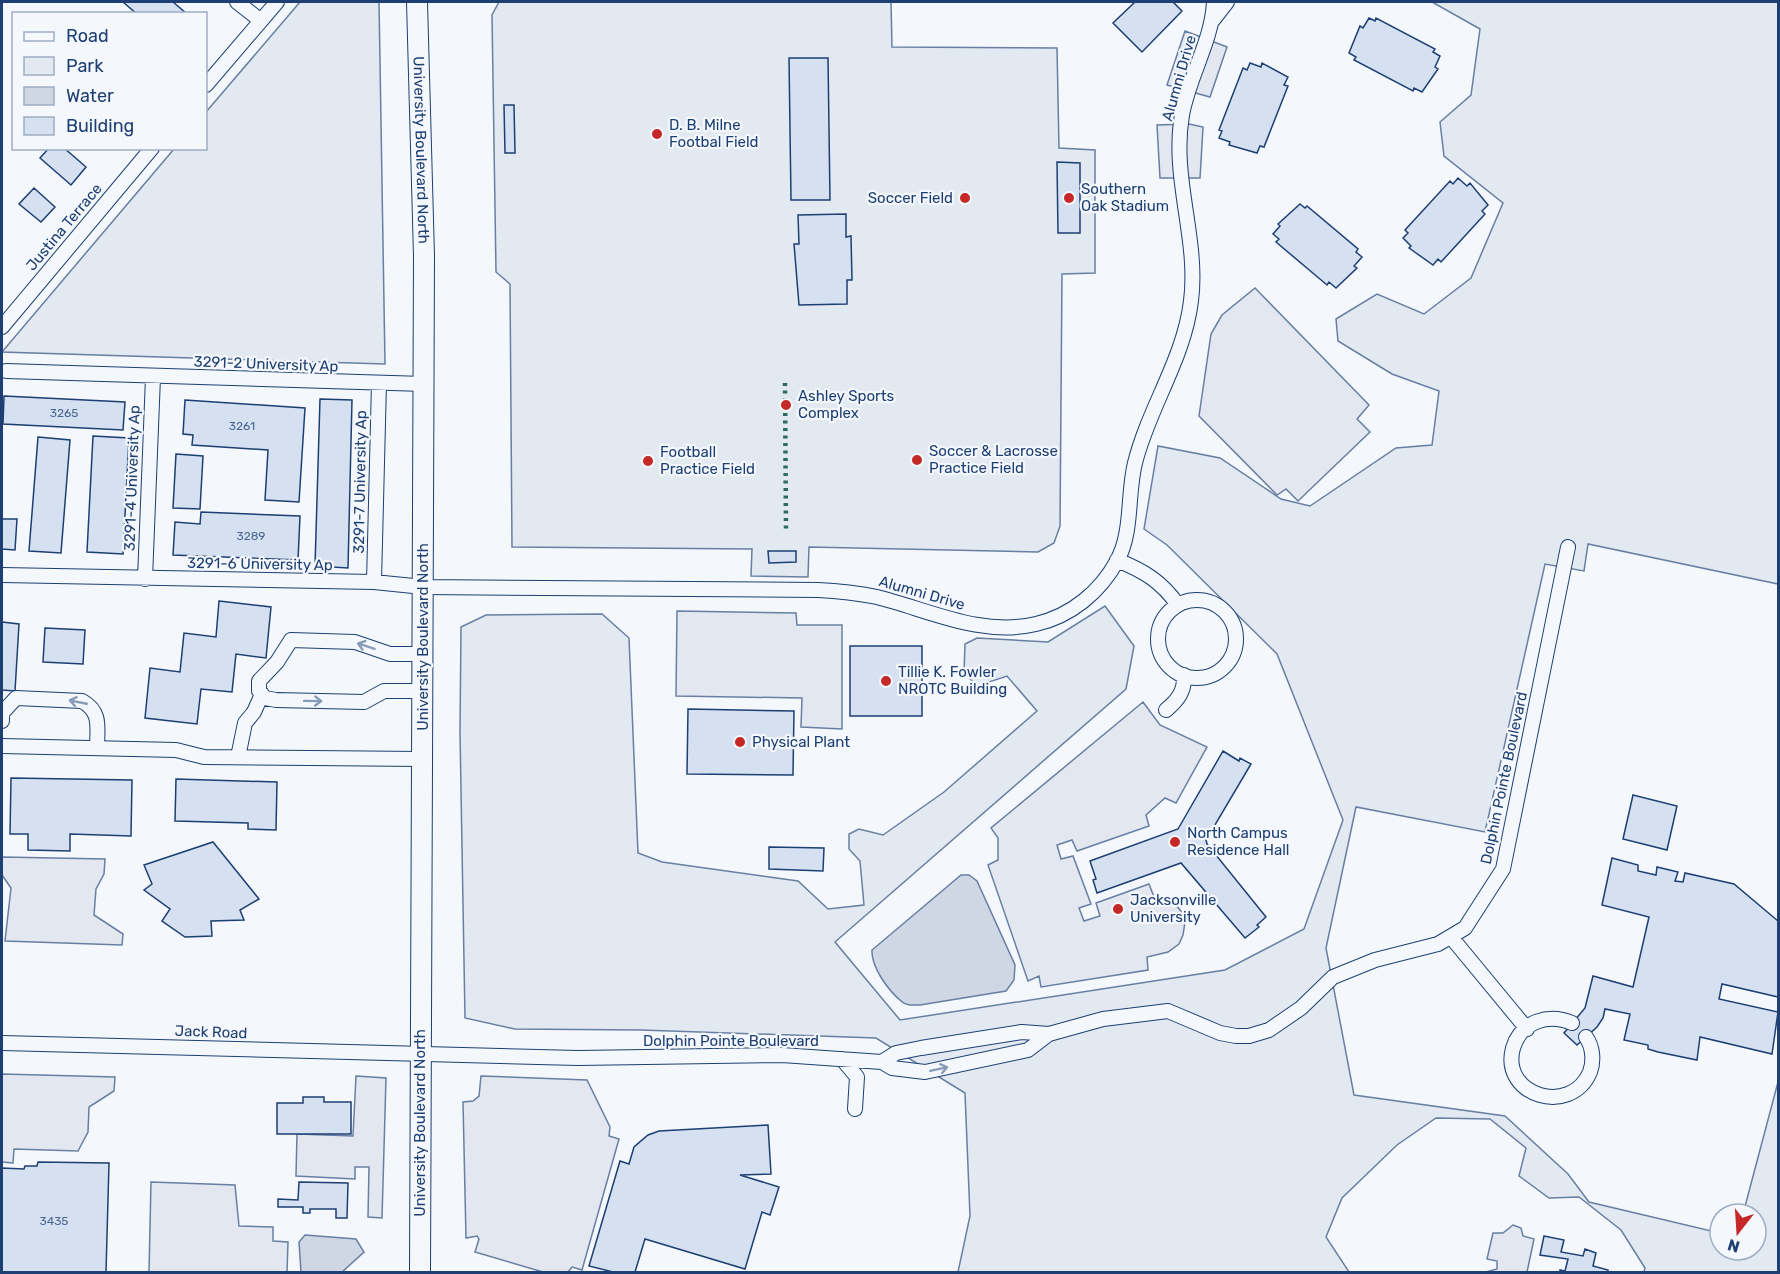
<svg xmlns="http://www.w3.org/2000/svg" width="1780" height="1274" viewBox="0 0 1780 1274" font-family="Rubik,sans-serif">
<rect width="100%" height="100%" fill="#f4f7fb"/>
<!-- green -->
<path fill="#e3e9f0" stroke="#687fa3" stroke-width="1.5" d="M300 2H379L385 364 2 352 174 149 206 148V112Z
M499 2H891L892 47 1057 48 1059 148 1095 150V273L1062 274 1060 526 1054 543 1038 552 809 547 808 577 751 576 752 549 512 547 510 284 496 272 492 15Z
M1432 2H1778V584L1588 544 1584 571 1545 564 1485 832 1356 807 1326 948 1354 1095 1505 1116 1568 1174 1589 1202 1720 1233V1250H1756V1214H1743L1778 1082V1272H1644L1645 1268 1621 1230 1579 1197 1549 1198 1519 1176 1526 1148 1490 1119 1436 1118 1397 1145 1342 1198 1326 1237 1349 1272H958L970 1216 965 1093 876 1038 641 1030 515 1029 465 1018 460 733 461 627 486 615 602 614 629 638 638 853 662 862 798 881 828 909 864 905 860 861 849 849V834L859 829 883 835 944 792 1037 711 1007 676 977 686 964 673 965 644 977 638 1048 642 1105 606 1134 646 1126 689 835 942 900 1020 1225 970 1304 929 1343 820 1277 654 1167 545 1144 529 1158 446 1220 458 1281 499 1310 506 1396 448 1432 445 1439 391 1392 374 1338 341 1336 319 1377 294 1424 314 1471 278 1503 203 1444 156 1440 122 1471 95 1480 29Z"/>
<!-- parking -->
<path fill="#e3e8f0" stroke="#687fa3" stroke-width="1.5" d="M1185 31 1227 47 1210 97 1167 85Z
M1189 124 1203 127 1200 178H1160L1157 125Z
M1255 288 1369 405 1357 419 1370 432 1298 501 1286 489 1277 495 1199 416 1211 334 1222 315Z
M677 611 796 613 797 625H842V729L801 727 802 698 676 696Z
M1143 702 1160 725 1207 747 1176 803 1165 798 1146 815 1149 826 1077 851 1072 840 1057 845 1061 859 1073 856 1091 904 1079 908 1084 921 1100 916 1096 903 1149 884 1154 897 1171 900 1181 911 1185 922 1183 935 1179 944 1168 952 1147 957 1148 970 1041 987 1039 976 1028 981 988 865 998 860V838L991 828Z
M2 857 105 859 104 874 96 889 94 915 123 934 122 945 5 941 11 888 2 875Z
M2 1074 115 1077 114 1091 89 1107 88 1132 78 1151 14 1149 13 1163 2 1162Z
M356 1076 386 1078 382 1218 368 1217 369 1167H355V1179L296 1176 297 1134 353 1136Z
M481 1076 587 1080 610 1127 609 1136 619 1139 582 1270 572 1267 568 1272H543L475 1252 479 1239 477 1236 466 1238 463 1102 473 1101 479 1096Z
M151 1182 235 1185 239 1226 273 1227V1241L288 1242 287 1272H149Z
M1513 1225 1521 1228 1523 1236 1534 1239 1527 1272H1486L1497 1269V1261L1487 1259 1493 1233H1503Z"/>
<!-- water -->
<path fill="#cfd7e4" stroke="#687fa3" stroke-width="1.5" d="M961 875H969L977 881 1015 965 1014 980 1006 991 920 1005C913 1005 906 1006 901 1001 888 990 871 967 872 950Z
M305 1235 356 1239 364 1252 342 1272H301L299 1242Z"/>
<!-- building -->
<path fill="#d5e0f0" stroke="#1d3f73" stroke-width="1.5" d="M123 2H173L187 14H137Z
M1135 2H1173L1182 11 1142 52 1113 23Z
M1369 18 1375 21 1376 18 1435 49 1433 52 1440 56 1435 67 1438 69 1422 92 1414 88 1413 91 1354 60 1356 57 1349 53 1360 26 1363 28Z
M789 58H828L830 200H791Z
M1250 63 1261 67 1262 63 1288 77 1284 85 1288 86 1264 147 1260 146 1257 153 1229 145 1230 142 1219 138 1222 131 1219 130 1243 68 1247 70Z
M504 105H514L515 153H505Z
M49 148H64L86 167 71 185 40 158Z
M1057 162 1080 163V233H1058Z
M1458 178 1467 186 1470 183 1488 205 1482 211 1485 214 1441 262 1438 259 1433 265 1409 248 1411 246 1403 238 1408 233 1405 230 1450 181 1453 184Z
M34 188 55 207 41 222 19 204Z
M1300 204 1305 208 1307 206 1358 249 1356 252 1362 257 1354 266 1357 268 1336 288 1329 282 1327 285 1276 242 1279 239 1273 234 1280 226 1278 224Z
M846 214V237L851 236 852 280H847V304L799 305 794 244H799L798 215Z
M4 396 125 402 123 430 3 424Z
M320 399 352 400 348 568 315 566Z
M185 400 305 408 299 502 265 500 268 450 192 445 193 435 183 434Z
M93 436 129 438 123 554 87 552Z
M38 437 70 440 61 553 29 551Z
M176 454 203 456 200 509 173 508Z
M201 512 300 516 298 560 173 555 175 522 200 524Z
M2 519H17L15 550 2 549Z
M768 551H796V562L769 563Z
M219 601 271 607 266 658 236 654 232 692 201 689 197 724 145 718 150 668 180 672 184 633 216 637Z
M2 622 19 624 15 691 2 690Z
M45 628 85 630 83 664 43 662Z
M850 646H922V716H850Z
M688 709 794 711 793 775 687 774Z
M1223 751 1239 761 1240 758 1251 764 1206 840 1207 844 1266 917 1257 925 1259 927 1245 938 1181 863 1097 893 1093 880 1096 879 1090 861 1178 829Z
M11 778 132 780 131 836 70 834V851L28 850V834H10Z
M176 779 277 782 276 830 248 829V823L175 821Z
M1633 795 1677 806 1667 850 1623 839Z
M213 842 259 899 240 910 244 920 211 921 212 936 185 937 162 921 170 909 144 890 152 884 144 865Z
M769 847 824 848 823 871 769 869Z
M1612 858 1638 865V871L1656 875 1657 867 1678 872 1675 881 1683 882 1685 873 1734 884 1778 921V997L1722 984 1719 999 1778 1012 1772 1054 1700 1037 1697 1060 1658 1052 1648 1049V1045L1624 1040 1630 1014 1605 1009 1603 1018 1597 1027 1577 1045 1564 1033 1585 1008 1593 976 1633 987 1649 917 1602 905Z
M303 1097H324V1102H351V1134H277V1103H303Z
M768 1125 771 1174 740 1175 779 1187 770 1215 762 1212 745 1269 645 1239 635 1272H613L589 1266 620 1161 629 1164 634 1147 648 1135 659 1131Z
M38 1162 109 1163 106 1272H2V1168L24 1169 25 1166H37Z
M299 1182 348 1183 347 1218H336V1209H310V1213H303V1207H278V1199L298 1200Z
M1544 1236 1564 1240 1561 1252 1583 1256 1585 1249 1596 1253 1593 1266 1608 1270V1272H1560V1270L1565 1271 1568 1259 1540 1255Z"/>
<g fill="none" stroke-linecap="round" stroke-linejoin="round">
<!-- street casing -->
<g stroke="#1d3f73" stroke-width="16">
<path id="street" d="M237 2 260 20
M1213 20 1227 2
M206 85 277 2
M2 327 152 148
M6 371 424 384
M1117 560C1144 571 1161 581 1178 605
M2 575 374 582 423 587 818 590C839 591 857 593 877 597 929 610 981 637 1036 624 1071 616 1100 592 1117 561 1133 532 1127 495 1135 463 1149 407 1184 359 1191 301 1199 239 1171 178 1182 115 1189 76 1212 41 1214 2
M145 579 153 377
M374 582 379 383
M1158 639a39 39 0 1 1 78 0a39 39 0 1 1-78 0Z
M423 691H384L364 702 276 700 265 698 259 691V681L277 662 291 640 355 642 390 654H423
M1166 710C1178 700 1185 691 1184 675
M2 721V713L16 698 82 701C102 712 97 728 97 748
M2 746 176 750 204 757 422 759
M238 757 245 723 254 712 262 694
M1451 937 1527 1029
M1572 1023C1549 1013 1521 1021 1513 1048 1500 1096 1571 1117 1590 1072 1594 1061 1593 1047 1586 1037
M2 1043 578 1058 782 1055 882 1062 896 1053 921 1048 1022 1032 1049 1034 1103 1019 1168 1011 1220 1033 1236 1036H1249L1269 1030 1301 1008 1333 977 1375 960 1438 944 1465 928 1503 869 1568 547
M842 1059 857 1077 855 1109
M882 1062 892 1068 925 1072 1028 1050 1049 1034"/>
</g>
<!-- secondary casing -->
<g stroke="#1d3f73" stroke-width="22">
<g id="secondary">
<path id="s1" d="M417 2 424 256 420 1272"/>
</g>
</g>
<!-- street -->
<use href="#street" stroke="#f4f7fb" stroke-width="14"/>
<!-- secondary -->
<use href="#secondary" stroke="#f4f7fb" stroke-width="20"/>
<!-- hedge -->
<path stroke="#2c6c60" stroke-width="4.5" stroke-dasharray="3 4.5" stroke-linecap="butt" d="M785 383 786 531"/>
</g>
<!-- one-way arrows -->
<defs><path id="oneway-shaft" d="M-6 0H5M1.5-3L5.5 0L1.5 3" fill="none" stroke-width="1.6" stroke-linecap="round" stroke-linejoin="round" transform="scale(1.5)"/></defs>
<g stroke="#889bb7">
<use href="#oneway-shaft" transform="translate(366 646) rotate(-162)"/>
<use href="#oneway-shaft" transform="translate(313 701) rotate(1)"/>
<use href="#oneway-shaft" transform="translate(78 702) rotate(-169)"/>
<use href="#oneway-shaft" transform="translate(939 1069) rotate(-12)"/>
</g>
<!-- markers -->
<g fill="#c62828" stroke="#f4f7fb" stroke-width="2">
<circle cx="657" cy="134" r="6"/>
<circle cx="965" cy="198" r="6"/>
<circle cx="1069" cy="198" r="6"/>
<circle cx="786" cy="405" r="6"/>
<circle cx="917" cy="460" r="6"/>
<circle cx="648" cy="461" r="6"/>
<circle cx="886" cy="681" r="6"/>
<circle cx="740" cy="742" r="6"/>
<circle cx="1175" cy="842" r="6"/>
<circle cx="1118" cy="909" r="6"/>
</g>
<g text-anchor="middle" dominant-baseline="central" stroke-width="4.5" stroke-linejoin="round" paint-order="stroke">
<!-- number labels -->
<g font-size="12" fill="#4b6792">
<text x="64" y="413">3265</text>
<text x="242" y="426">3261</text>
<text x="251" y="536">3289</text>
<text x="54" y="1221">3435</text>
</g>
<!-- street labels -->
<g font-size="15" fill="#1d3f73" stroke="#f4f7fb">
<text transform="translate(1179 78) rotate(-74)">Alumni Drive</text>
<text stroke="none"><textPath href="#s1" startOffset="148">University Boulevard North</textPath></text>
<text transform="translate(64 227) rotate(-50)">Justina Terrace</text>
<text transform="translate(266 364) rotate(2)">3291-2 University Ap</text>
<text transform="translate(132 478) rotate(-88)">3291-4 University Ap</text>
<text transform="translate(360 482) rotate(-89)">3291-7 University Ap</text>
<text transform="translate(260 564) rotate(1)">3291-6 University Ap</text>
<text transform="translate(922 593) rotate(16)">Alumni Drive</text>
<text transform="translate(423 637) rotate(-90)">University Boulevard North</text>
<text transform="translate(1504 778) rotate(-78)">Dolphin Pointe Boulevard</text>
<text transform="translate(211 1032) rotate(2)">Jack Road</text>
<text x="731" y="1041">Dolphin Pointe Boulevard</text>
<text transform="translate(420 1123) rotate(-90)">University Boulevard North</text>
</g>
<!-- poi labels -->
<g font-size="15" fill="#1d3f73" stroke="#f4f7fb" text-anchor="start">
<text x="669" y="125">D. B. Milne<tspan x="669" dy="17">Footbal Field</tspan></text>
<text x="1081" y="189">Southern<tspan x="1081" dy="17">Oak Stadium</tspan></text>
<text x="953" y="198" text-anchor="end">Soccer Field</text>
<text x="798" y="396">Ashley Sports<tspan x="798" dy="17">Complex</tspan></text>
<text x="929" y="451">Soccer &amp; Lacrosse<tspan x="929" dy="17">Practice Field</tspan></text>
<text x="660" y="452">Football<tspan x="660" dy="17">Practice Field</tspan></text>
<text x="898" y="672">Tillie K. Fowler<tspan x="898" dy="17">NROTC Building</tspan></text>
<text x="752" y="742">Physical Plant</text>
<text x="1187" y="833">North Campus<tspan x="1187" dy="17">Residence Hall</tspan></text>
<text x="1130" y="900">Jacksonville<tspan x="1130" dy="17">University</tspan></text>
</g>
</g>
<!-- border -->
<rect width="1780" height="1274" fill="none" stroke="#1d3f73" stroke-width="6"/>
<!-- legend -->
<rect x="12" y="12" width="195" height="138" fill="#f4f7fb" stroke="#9eadc5" stroke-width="1.5"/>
<rect x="24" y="32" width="30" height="9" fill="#f4f7fb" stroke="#9eadc5" stroke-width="1.5"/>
<text x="66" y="42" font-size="18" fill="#1d3f73">Road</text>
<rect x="24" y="57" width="30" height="18" fill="#e3e9f0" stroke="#9eadc5" stroke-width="1.5"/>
<text x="66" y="72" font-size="18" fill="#1d3f73">Park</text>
<rect x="24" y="87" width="30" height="18" fill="#cfd7e4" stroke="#9eadc5" stroke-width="1.5"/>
<text x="66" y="102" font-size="18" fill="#1d3f73">Water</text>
<rect x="24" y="117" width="30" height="18" fill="#d5e0f0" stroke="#9eadc5" stroke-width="1.5"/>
<text x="66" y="132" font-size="18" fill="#1d3f73">Building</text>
<!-- north arrow -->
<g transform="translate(1738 1232) rotate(197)"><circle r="28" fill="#f4f7fb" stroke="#9eadc5" stroke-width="1.5"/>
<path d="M0-4.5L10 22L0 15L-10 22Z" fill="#c62828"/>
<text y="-9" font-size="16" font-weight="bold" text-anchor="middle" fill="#1d3f73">N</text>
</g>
</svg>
